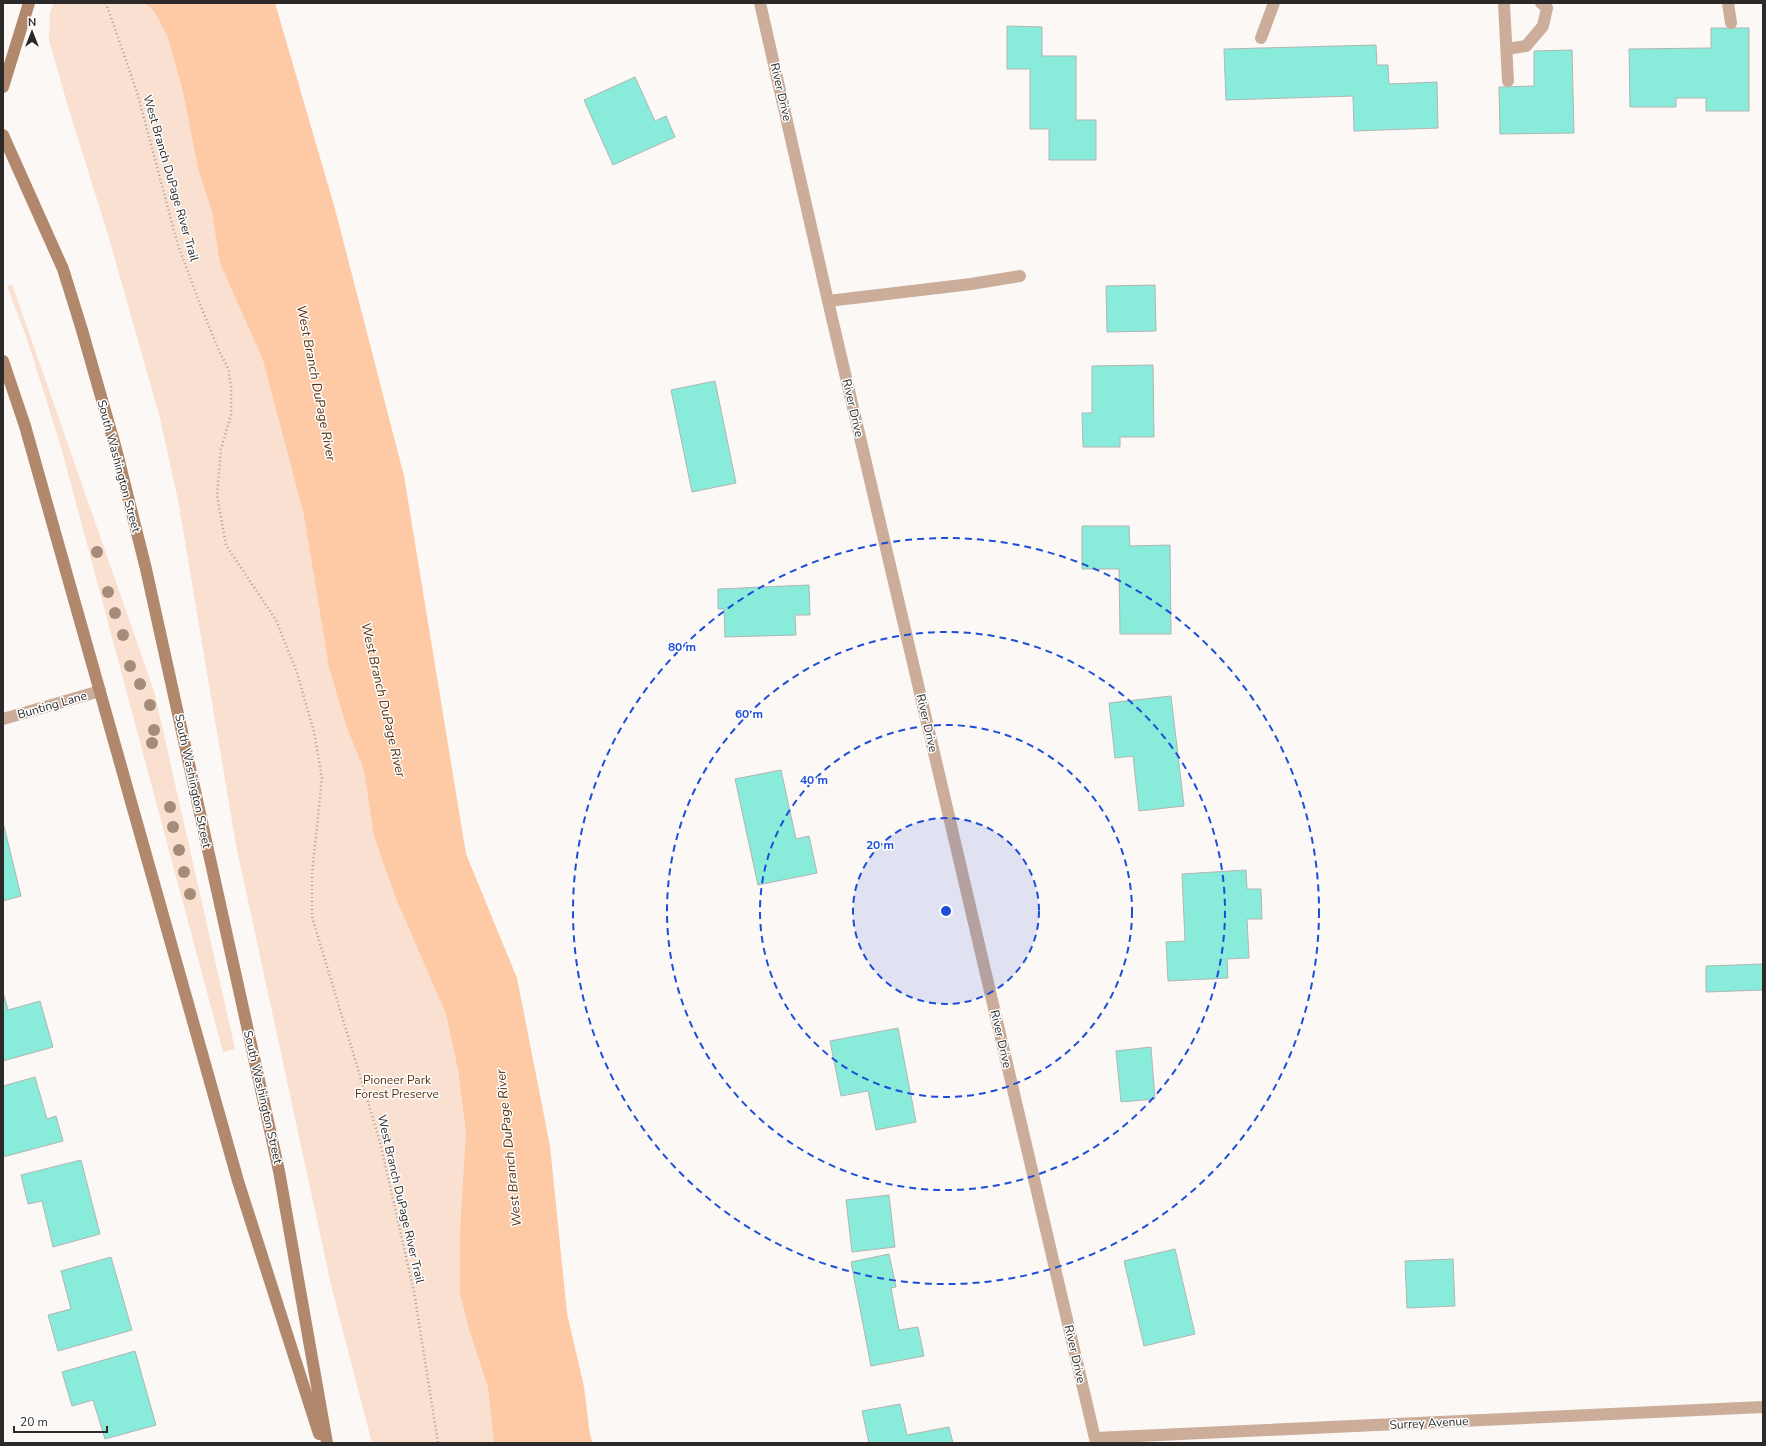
<svg xmlns="http://www.w3.org/2000/svg" width="1766" height="1446" viewBox="0 0 1766 1446" font-family="'Nunito Sans',sans-serif">
<rect width="100%" height="100%" fill="#fbf8f6"/>
<!-- green -->
<path fill="#f9e0d0" d="M54 3H218L272 158 538 1443H372L332 1289 236 845 178 500 160 418 109 238 69 110 49 40 50 12Z
M12 284 154 691 235 1049 223 1052 61 447 27 339 7 286Z"/>
<!-- water -->
<path fill="#fec9a5" d="M145 3H275L335 209 404 476 466 854 517 978 550 1146 567 1313 584 1387 590 1435 593 1443H494L488 1387 469 1329 460 1293V1233L466 1132 458 1069 446 1014 395 896 374 836 364 770 346 725 329 667 304 515 263 360 220 263 212 212 198 168 183 91 168 37 154 11Z"/>
<!-- building -->
<path fill="#89ebd9" stroke="#b2b5b4" d="M1007 26 1042 27V56H1076V120H1096V160H1049V129H1030V69H1007Z
M1711 28H1749V111H1706V98H1676V107H1630L1629 49 1711 48Z
M1376 45 1377 65H1388L1389 84 1437 82 1438 128 1354 131 1353 96 1226 100 1224 49Z
M1572 50 1574 133 1500 134 1499 87 1534 86V51Z
M635 77 655 121 666 116 675 137 613 165 584 100Z
M1155 285 1156 331 1107 332 1106 286Z
M1153 365 1154 437H1120V447H1083L1082 413H1092V366Z
M715 381 736 483 692 492 671 390Z
M1082 526H1129L1130 546 1170 545 1171 634H1120L1119 569H1082Z
M809 585 810 615H795L796 635 725 637 724 609H718V589Z
M1171 696 1184 806 1139 811 1133 756 1115 758 1109 703Z
M781 770 796 839 809 836 817 873 758 885 735 779Z
M3 822 21 896 3 901Z
M1246 870 1247 889H1261L1262 919H1247L1249 958 1227 959 1228 978 1168 981 1166 942 1185 941 1182 874Z
M1763 964V990L1706 992V966Z
M3 992 8 1010 40 1001 53 1047 3 1061Z
M898 1028 916 1122 876 1130 868 1091 841 1096 830 1041Z
M1151 1047 1155 1099 1121 1102 1116 1051Z
M35 1077 47 1119 56 1116 63 1141 3 1157V1086Z
M81 1160 100 1234 53 1247 42 1201 28 1204 21 1175Z
M889 1195 895 1247 852 1252 846 1200Z
M1175 1249 1195 1334 1144 1346 1124 1261Z
M889 1254 896 1287 891 1288 899 1330 918 1327 924 1356 871 1366 851 1262Z
M111 1257 132 1330 58 1351 48 1315 71 1309 61 1271Z
M1453 1259 1455 1306 1407 1308 1405 1261Z
M135 1351 156 1425 105 1439 93 1400 72 1406 62 1372Z
M900 1404 907 1435 949 1427 953 1443H869L862 1411Z"/>
<g fill="none" stroke-linecap="round" stroke-linejoin="round">
<!-- path -->
<path stroke="#a2a09e" stroke-width="2.5" stroke-dasharray="1 3" stroke-linecap="butt" d="M106 3 137 92 177 242 200 304 219 351 228 368 231 386V415L221 449 217 495 226 545 276 620 297 673 314 732 322 778 312 874V917L380 1142 414 1292 438 1443"/>
<!-- lane -->
<path stroke="#cbad9a" stroke-width="12" d="M1504 3 1508 81
M1728 3 1731 23
M1261 38 1274 3
M1507 49 1526 46 1543 26 1547 8 1541 3
M828 301 971 284 1020 276"/>
<!-- street -->
<path stroke="#cbad9a" stroke-width="12" d="M760 3 828 301 1096 1443
M3 719 100 691
M1095 1438 1763 1407"/>
<!-- secondary -->
<path stroke="#b2886c" stroke-width="12" d="M3 87 29 3
M3 135 63 269 82 330 116 449 146 569 279 1171 327 1443
M3 361 25 426 238 1181 319 1434"/>
</g>
<!-- trees -->
<g fill="#a48c79">
<circle cx="97" cy="552" r="6"/>
<circle cx="108" cy="592" r="6"/>
<circle cx="115" cy="613" r="6"/>
<circle cx="123" cy="635" r="6"/>
<circle cx="130" cy="666" r="6"/>
<circle cx="140" cy="684" r="6"/>
<circle cx="150" cy="705" r="6"/>
<circle cx="154" cy="730" r="6"/>
<circle cx="152" cy="743" r="6"/>
<circle cx="170" cy="807" r="6"/>
<circle cx="173" cy="827" r="6"/>
<circle cx="179" cy="850" r="6"/>
<circle cx="184" cy="872" r="6"/>
<circle cx="190" cy="894" r="6"/>
</g>
<!-- distance rings -->
<circle cx="946" cy="911" r="93" fill="#1d4ed8" fill-opacity=".12"/>
<g fill="none" stroke="#1d4ed8" stroke-width="2" stroke-dasharray="7 5">
<circle cx="946" cy="911" r="93"/>
<circle cx="946" cy="911" r="186"/>
<circle cx="946" cy="911" r="279"/>
<circle cx="946" cy="911" r="373"/>
</g>
<g text-anchor="middle" dominant-baseline="central" stroke-width="3" stroke-linejoin="round" paint-order="stroke">
<!-- street labels -->
<g font-size="12" fill="#2b2a29" stroke="#fff">
<text transform="translate(781 92) rotate(77)">River Drive</text>
<text transform="translate(171 178) rotate(74)">West Branch DuPage River Trail</text>
<text transform="translate(853 408) rotate(77)">River Drive</text>
<text transform="translate(119 466) rotate(75)">South Washington Street</text>
<text transform="translate(52 705) rotate(-16)">Bunting Lane</text>
<text transform="translate(927 723) rotate(77)">River Drive</text>
<text transform="translate(193 781) rotate(78)">South Washington Street</text>
<text transform="translate(1001 1039) rotate(77)">River Drive</text>
<text transform="translate(263 1097) rotate(77)">South Washington Street</text>
<text transform="translate(401 1199) rotate(77)">West Branch DuPage River Trail</text>
<text transform="translate(1075 1354) rotate(77)">River Drive</text>
<text transform="translate(1429 1423) rotate(-3)">Surrey Avenue</text>
</g>
<!-- park labels -->
<g font-size="12" fill="#5d3312" stroke="#fff">
<text x="397" y="1080">Pioneer Park<tspan x="397" dy="14">Forest Preserve</tspan></text>
</g>
<!-- water labels -->
<g font-size="13" font-style="italic" fill="#582e0c" stroke="#fff">
<text transform="translate(316 383) rotate(79)">West Branch DuPage River</text>
<text transform="translate(383 700) rotate(77)">West Branch DuPage River</text>
<text transform="translate(509 1148) rotate(-96)">West Branch DuPage River</text>
</g>
</g>
<circle cx="946" cy="911" r="6" fill="#1d4ed8" stroke="#fff" stroke-width="2"/>
<g font-size="12" text-anchor="middle" font-weight="bold" fill="#1d4ed8" stroke="#fff" stroke-width="3" stroke-linejoin="round" paint-order="stroke">
<text x="682" y="651">80 m</text>
<text x="749" y="718">60 m</text>
<text x="814" y="784">40 m</text>
<text x="880" y="849">20 m</text>
</g>
<!-- border -->
<rect width="1766" height="1446" fill="none" stroke="#2b2a29" stroke-width="8"/>
<!-- north arrow -->
<g transform="translate(32 32)" stroke="#ffffff" stroke-width="3" paint-order="stroke">
<path d="M0-3L7 15L0 10L-7 15Z" fill="#2b2a29"/>
<text y="-6" font-size="11" font-weight="bold" text-anchor="middle" fill="#2b2a29">N</text>
</g>
<!-- scale -->
<path d="M14 1426v6h93v-6" fill="none" stroke="#2b2a29" stroke-width="2"/>
<text x="20" y="1426" font-size="12" fill="#2b2a29" stroke="#ffffff" stroke-width="3" paint-order="stroke">20 m</text>
</svg>
